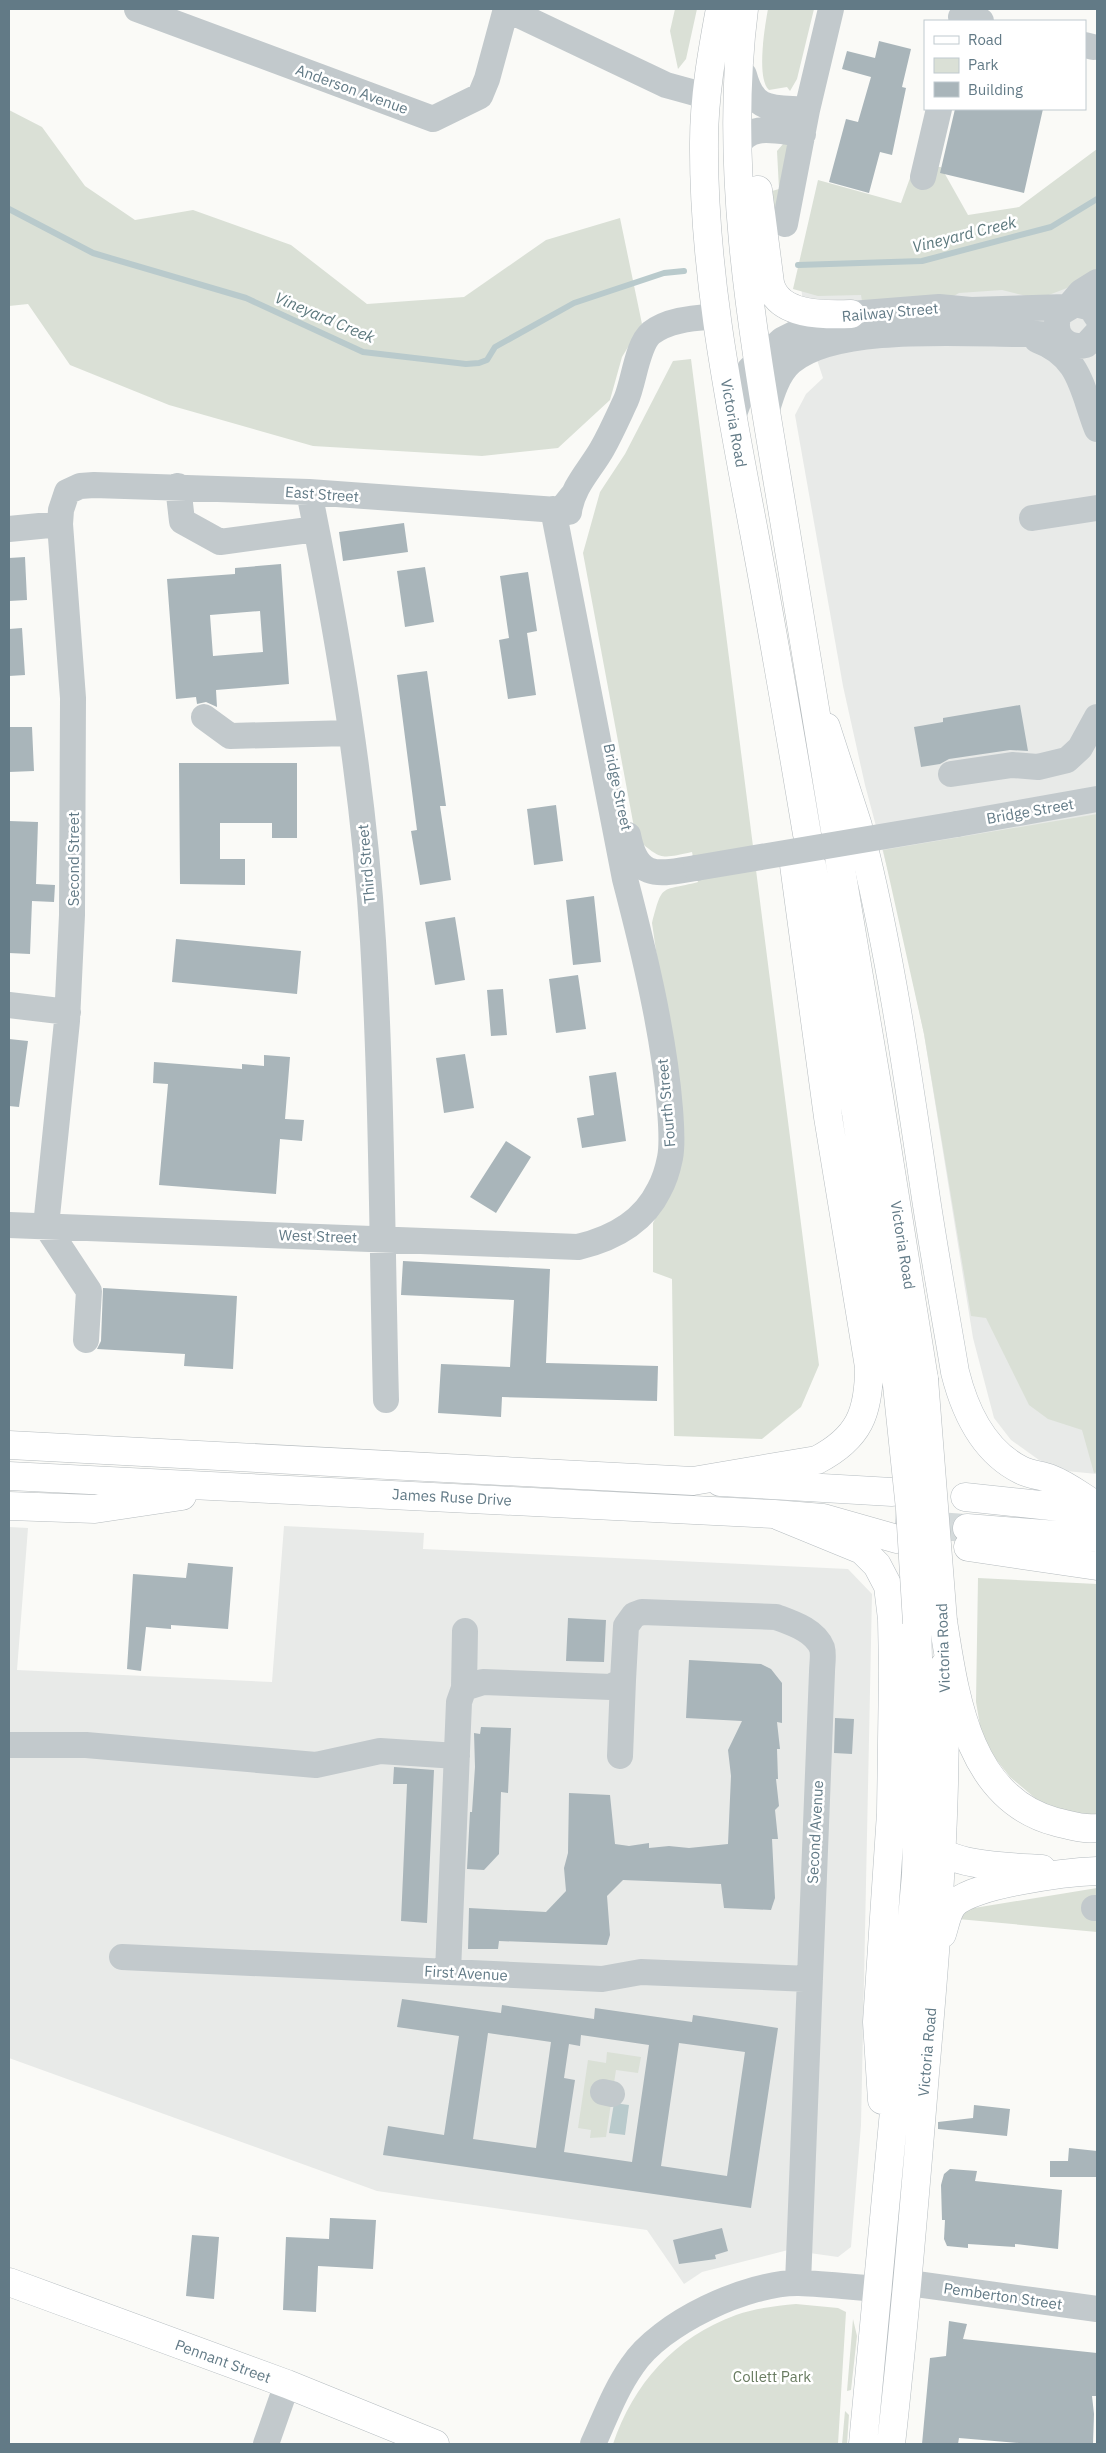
<svg xmlns="http://www.w3.org/2000/svg" width="1106" height="2453" viewBox="0 0 1106 2453" font-family="'IBM Plex Sans',sans-serif">
<rect width="100%" height="100%" fill="#fafaf7"/>
<!-- built -->
<path fill="#e8eae8" d="M1097 249V1474L1066 1471 1039 1460 1011 1440 994 1418 973 1338 924 1034 895 897 865 785 843 686 795 415 806 394 823 378 804 320 801 283Z
M284 1526 424 1533 423 1549 848 1569 872 1594 861 2125 851 2247 838 2257 788 2250 702 2272 684 2284 647 2230 377 2191 9 2058V1527L28 1528 17 1670 272 1682Z"/>
<!-- green -->
<path fill="#dae0d6" d="M675 9H697L686 59 678 69 670 31Z
M768 9H814L797 79 790 91 787 87 769 90C756 78 765 26 768 9Z
M9 110 42 127 85 186 135 220 193 210 291 245 367 304 464 297 546 240 620 218 642 324 622 357 610 400 558 448 482 456 313 446 169 405 70 365 28 304 9 306Z
M783 144 793 145 774 212 772 191 779 189 777 151Z
M1097 149V272L1067 288 1046 296 1030 297 1002 290 959 293 943 302 863 308 861 295 818 296 793 289 818 180 901 203 914 167H941L968 215 1019 207Z
M691 359 819 1365 801 1407 762 1439 674 1436 672 1279 653 1272V1223L675 1179 683 1138 652 923C663 882 660 892 698 882L692 852C660 859 661 860 636 838L583 553 600 492 625 454 673 361Z
M1097 814V1472L1094 1473 1082 1430 1048 1419 1029 1405 986 1318 971 1316 924 1034 883 850Z
M978 1578 1097 1584V1815H1076L1041 1803 1010 1777 983 1743 976 1702Z
M1097 1888V1932L958 1919 968 1909Z
M607 2052 641 2057 638 2073 616 2070 606 2137 590 2138 591 2130 578 2128 588 2060 606 2063Z
M796 2304 838 2308 846 2312 838 2444H613C633 2384 675 2337 736 2315 755 2308 776 2306 796 2304Z
M853 2319 857 2336 851 2390 847 2391Z
M845 2411 849 2415 847 2444H842Z"/>
<!-- water -->
<path fill="#b9cacc" d="M614 2103 629 2105 625 2135 609 2133Z"/>
<g fill="none" stroke-linecap="round" stroke-linejoin="round">
<!-- stream -->
<path stroke="#b9cacc" stroke-width="6" d="M9 209 93 253 246 298 363 352 466 364 479 363 487 360 495 347 574 303 664 273 684 271
M798 265 922 261 1051 227 1097 199"/>
</g>
<!-- building -->
<path fill="#a9b5ba" fill-rule="evenodd" d="M879 41 911 49 902 87 906 88 892 155 880 152 869 193 829 182 846 119 858 122 871 77 842 69 847 51 875 58Z
M955 109H1043L1024 193 940 173Z
M404 523 408 552 343 561 339 532Z
M25 557 27 600 9 601V558Z
M281 564 289 684 216 690 217 707 206 702 197 704 196 697 176 699 167 579 235 574V568ZM260 611 263 652 213 656 210 615Z
M425 567 434 622 405 627 397 571Z
M528 572 537 631 527 633 536 695 508 699 499 640 509 638 500 576Z
M22 628 25 675 9 676V629Z
M427 671 446 806H440L451 880 420 885 411 831 417 830 397 675Z
M1020 705 1028 751 1010 750 949 759 940 764 921 767 914 727 943 722V718Z
M9 727H32L34 771 9 772Z
M179 763H297V838H272V823H220V859H245V885L180 884Z
M556 805 563 861 534 865 527 809Z
M9 821 38 822 36 884 55 885 54 902 32 901 30 954 9 953Z
M594 896 601 962 573 965 566 900Z
M455 917 465 980 435 985 425 922Z
M176 939 301 951 297 994 172 982Z
M578 975 586 1029 556 1033 549 979Z
M503 989 507 1035 491 1036 487 990Z
M9 1039 28 1041 19 1107 9 1106Z
M465 1054 474 1108 444 1113 436 1058Z
M264 1055 290 1057 285 1119 304 1120 302 1141 280 1139 276 1194 159 1185 168 1084 153 1083 154 1062 242 1069V1064L264 1066Z
M616 1072 626 1141 582 1148 577 1118 594 1115 589 1076Z
M506 1141 531 1157 496 1213 470 1197Z
M403 1261 550 1269 546 1363 658 1366 657 1401 502 1397 501 1417 438 1413 441 1364 510 1367 514 1300 401 1295Z
M103 1288 237 1296 233 1369 184 1366 185 1354 97 1349 101 1341Z
M188 1563 233 1567 228 1629 171 1625V1629L146 1627 141 1671 127 1669 133 1574 186 1578Z
M568 1618 606 1620 604 1662 566 1661Z
M689 1660 761 1664 771 1669 782 1683V1723L777 1722 780 1749H777L778 1779H776L779 1806 775 1810 778 1839H772L775 1898 771 1910 724 1908 721 1884 623 1880 607 1896 610 1935 607 1945 499 1941 498 1949H468L469 1908 546 1912 566 1891 564 1868 568 1853 569 1793 610 1795 615 1844 629 1846 649 1843V1848L669 1846 689 1848 728 1844 731 1776 728 1750 742 1721 686 1718Z
M835 1718 854 1719 852 1754 834 1753Z
M481 1727 511 1728 508 1793 501 1792 499 1854 484 1870 467 1869 470 1812H472L475 1767 474 1733 480 1734Z
M394 1767 434 1770 427 1923 401 1921 407 1784H393Z
M402 1999 501 2013 502 2005 594 2019 595 2008 692 2022 693 2015 778 2028 751 2208 383 2155 388 2126 444 2135 459 2036 397 2027ZM488 2033 551 2042 536 2148 473 2139ZM581 2035 649 2045 632 2162 564 2152 575 2080 564 2078 569 2044 580 2046ZM679 2043 745 2052 727 2176 661 2166Z
M974 2105 1010 2109 1007 2136 938 2129V2122L973 2118Z
M1069 2148 1097 2151V2177H1050V2161H1068Z
M950 2169 977 2171 975 2181 1062 2190 1058 2249 1015 2244V2247L968 2244V2248L947 2246 944 2239 945 2220H942L941 2185 944 2174Z
M330 2218 376 2220 373 2269 318 2266 316 2312 283 2310 286 2237 329 2239Z
M722 2228 728 2251 715 2255 716 2259 679 2264 673 2240Z
M192 2235 219 2237 214 2299 186 2296Z
M949 2321 967 2324 963 2339 1097 2353V2396H1092L1094 2414 1093 2444H1031L959 2438 958 2444H922L930 2358 946 2356Z"/>
<g fill="none" stroke-linecap="round" stroke-linejoin="round">
<!-- major-tunnel -->
<path stroke="#d4dadb" stroke-width="28" stroke-dasharray="28 14" stroke-linecap="butt" d="M895 1523 967 1528"/>
<!-- major casing -->
<g stroke="#b6bdc1" stroke-width="29">
<path id="major" d="M826 727 858 826
M865 852C892 964 908 1078 925 1192 934 1253 945 1312 955 1372 965 1412 983 1451 1021 1470 1031 1475 1041 1475 1051 1479 1067 1485 1082 1497 1097 1506
M720 1482 892 1492
M965 1497 1097 1511
M779 1516 862 1550 877 1565 888 1586 892 1619 893 1671 891 1813 877 2022 882 2100
M967 1528 1097 1538
M929 1842C949 1867 1011 1867 1042 1869
M942 1934C945 1925 947 1912 953 1905 970 1884 1069 1872 1097 1871
M9 2282 287 2384 435 2444
M863 2444 916 1875 920 1729 917 1623
M891 2444C905 2321 915 2197 925 2073 937 1938 948 1801 944 1666"/>
</g>
<!-- highway casing -->
<g stroke="#b6bcbf" stroke-width="29">
<path id="highway" d="M720 9C712 52 704 97 704 142 703 273 730 404 754 532 773 633 790 733 807 834
M744 9C722 182 757 355 785 526 802 627 818 729 835 830
M758 190 770 283C777 316 824 315 851 314
M839 857 878 1090 924 1379
M812 866 856 1113 897 1385
M9 1445 693 1481 817 1460C859 1438 869 1413 869 1367L828 1117 794 865
M9 1476 774 1514 823 1518 897 1539
M9 1506 95 1509 182 1496
M968 1547 1097 1566
M943 1621C955 1697 968 1799 1056 1822 1070 1825 1083 1830 1097 1828"/>
</g>
<!-- minor -->
<path stroke="#c2c9cc" stroke-width="26" d="M137 9 433 119 480 96 487 79 506 9
M506 9 666 85 706 96
M961 17 981 21
M1085 45 1093 47
M744 75C754 113 773 107 807 110
M737 147C749 121 779 132 803 134
M923 177 939 109
M785 224 807 110 831 9
M1069 306 1081 292 1097 282
M1097 317 1091 308 1075 304 1060 313C1050 333 1066 350 1086 345L1097 333
M1037 340C1081 356 1082 391 1097 429
M766 413C771 396 777 374 791 362 838 322 975 335 1037 334L1050 335 1065 342
M733 417 750 369 782 340 816 323 851 314 939 307 971 310 1066 307
M178 486 182 521 220 542 316 529
M309 492C339 640 364 790 373 941 382 1094 382 1247 386 1400
M569 512C572 487 590 470 602 449 611 433 618 417 626 400 634 382 637 345 651 333 669 319 696 318 717 316
M1032 518 1097 508
M9 529 60 524
M204 717 230 736 351 733
M951 774 1012 765 1038 767 1067 760 1080 748 1097 717
M957 824 1097 799
M628 835C637 881 658 874 696 868
M9 1005 68 1012
M9 1225 578 1247C612 1239 643 1223 659 1190 664 1181 668 1168 670 1158 673 1143 671 1124 670 1109 664 1034 644 952 625 879L553 509
M86 1340 89 1291 46 1226 67 1021 72 915 73 698 60 524 61 510 67 492 80 486 94 485 309 492 557 510 564 506 572 496
M464 1688 465 1631
M9 1745H86L316 1765 380 1751 457 1756
M620 1756 623 1680
M1094 1908H1097
M122 1957 602 1979 641 1972 810 1979
M448 1972 459 1702 464 1688 483 1682 611 1687 623 1680 626 1626 634 1615 642 1612 776 1617C792 1623 815 1630 822 1648 824 1655 822 1665 822 1672L798 2283
M603 2092 612 2094
M909 2283 1097 2309
M266 2444 287 2384
M593 2444C605 2418 615 2390 632 2366 660 2323 748 2282 799 2283 825 2284 852 2287 879 2289"/>
<!-- major -->
<use href="#major" stroke="#fff" stroke-width="28"/>
<!-- highway -->
<use href="#highway" stroke="#fff" stroke-width="28"/>
<!-- highway-bridge casing -->
<g stroke="#b6bcbf" stroke-width="29" stroke-linecap="butt">
<path id="highway-bridge" d="M924 1379 943 1621
M897 1385 910 1509 917 1623"/>
</g>
<!-- minor-bridge -->
<path stroke="#c2c9cc" stroke-width="26" d="M696 868 957 824"/>
<!-- highway-bridge -->
<use href="#highway-bridge" stroke="#fff" stroke-width="28"/>
</g>
<g text-anchor="middle" dominant-baseline="central" stroke-width="5" stroke-linejoin="round" paint-order="stroke">
<!-- street labels -->
<g font-size="15" fill="#627a86" stroke="#fff">
<text transform="translate(352 89) rotate(20)">Anderson Avenue</text>
<text transform="translate(890 312) rotate(-5)">Railway Street</text>
<text transform="translate(734 423) rotate(80)">Victoria Road</text>
<text transform="translate(322 494) rotate(4)">East Street</text>
<text transform="translate(618 787) rotate(78)">Bridge Street</text>
<text transform="translate(1030 811) rotate(-10)">Bridge Street</text>
<text transform="translate(73 859) rotate(-90)">Second Street</text>
<text transform="translate(366 864) rotate(-95)">Third Street</text>
<text transform="translate(666 1103) rotate(-95)">Fourth Street</text>
<text transform="translate(318 1236) rotate(2)">West Street</text>
<text transform="translate(903 1245) rotate(81)">Victoria Road</text>
<text transform="translate(452 1497) rotate(3)">James Ruse Drive</text>
<text transform="translate(943 1648) rotate(-92)">Victoria Road</text>
<text transform="translate(815 1832) rotate(-87)">Second Avenue</text>
<text transform="translate(466 1973) rotate(3)">First Avenue</text>
<text transform="translate(927 2052) rotate(-85)">Victoria Road</text>
<text transform="translate(1003 2296) rotate(8)">Pemberton Street</text>
<text transform="translate(223 2361) rotate(20)">Pennant Street</text>
</g>
<!-- park labels -->
<g font-size="15" fill="#697c61" stroke="#fff">
<text x="772" y="2376">Collett Park</text>
</g>
<!-- water labels -->
<g font-size="16" font-style="italic" fill="#5d797e" stroke="#fff">
<text transform="translate(964 234) rotate(-14)">Vineyard Creek</text>
<text transform="translate(325 317) rotate(23)">Vineyard Creek</text>
</g>
</g>
<!-- border -->
<rect width="1106" height="2453" fill="none" stroke="#627a86" stroke-width="20"/>
<!-- legend -->
<rect x="924" y="20" width="162" height="90" fill="#ffffff" stroke="#c0cacf"/>
<rect x="934" y="36" width="25" height="8" fill="#ffffff" stroke="#c0cacf"/>
<text x="968" y="45" font-size="15" fill="#627a86">Road</text>
<rect x="934" y="58" width="25" height="15" fill="#dae0d6" stroke="#c0cacf"/>
<text x="968" y="70" font-size="15" fill="#627a86">Park</text>
<rect x="934" y="82" width="25" height="15" fill="#a9b5ba" stroke="#c0cacf"/>
<text x="968" y="95" font-size="15" fill="#627a86">Building</text>
</svg>
